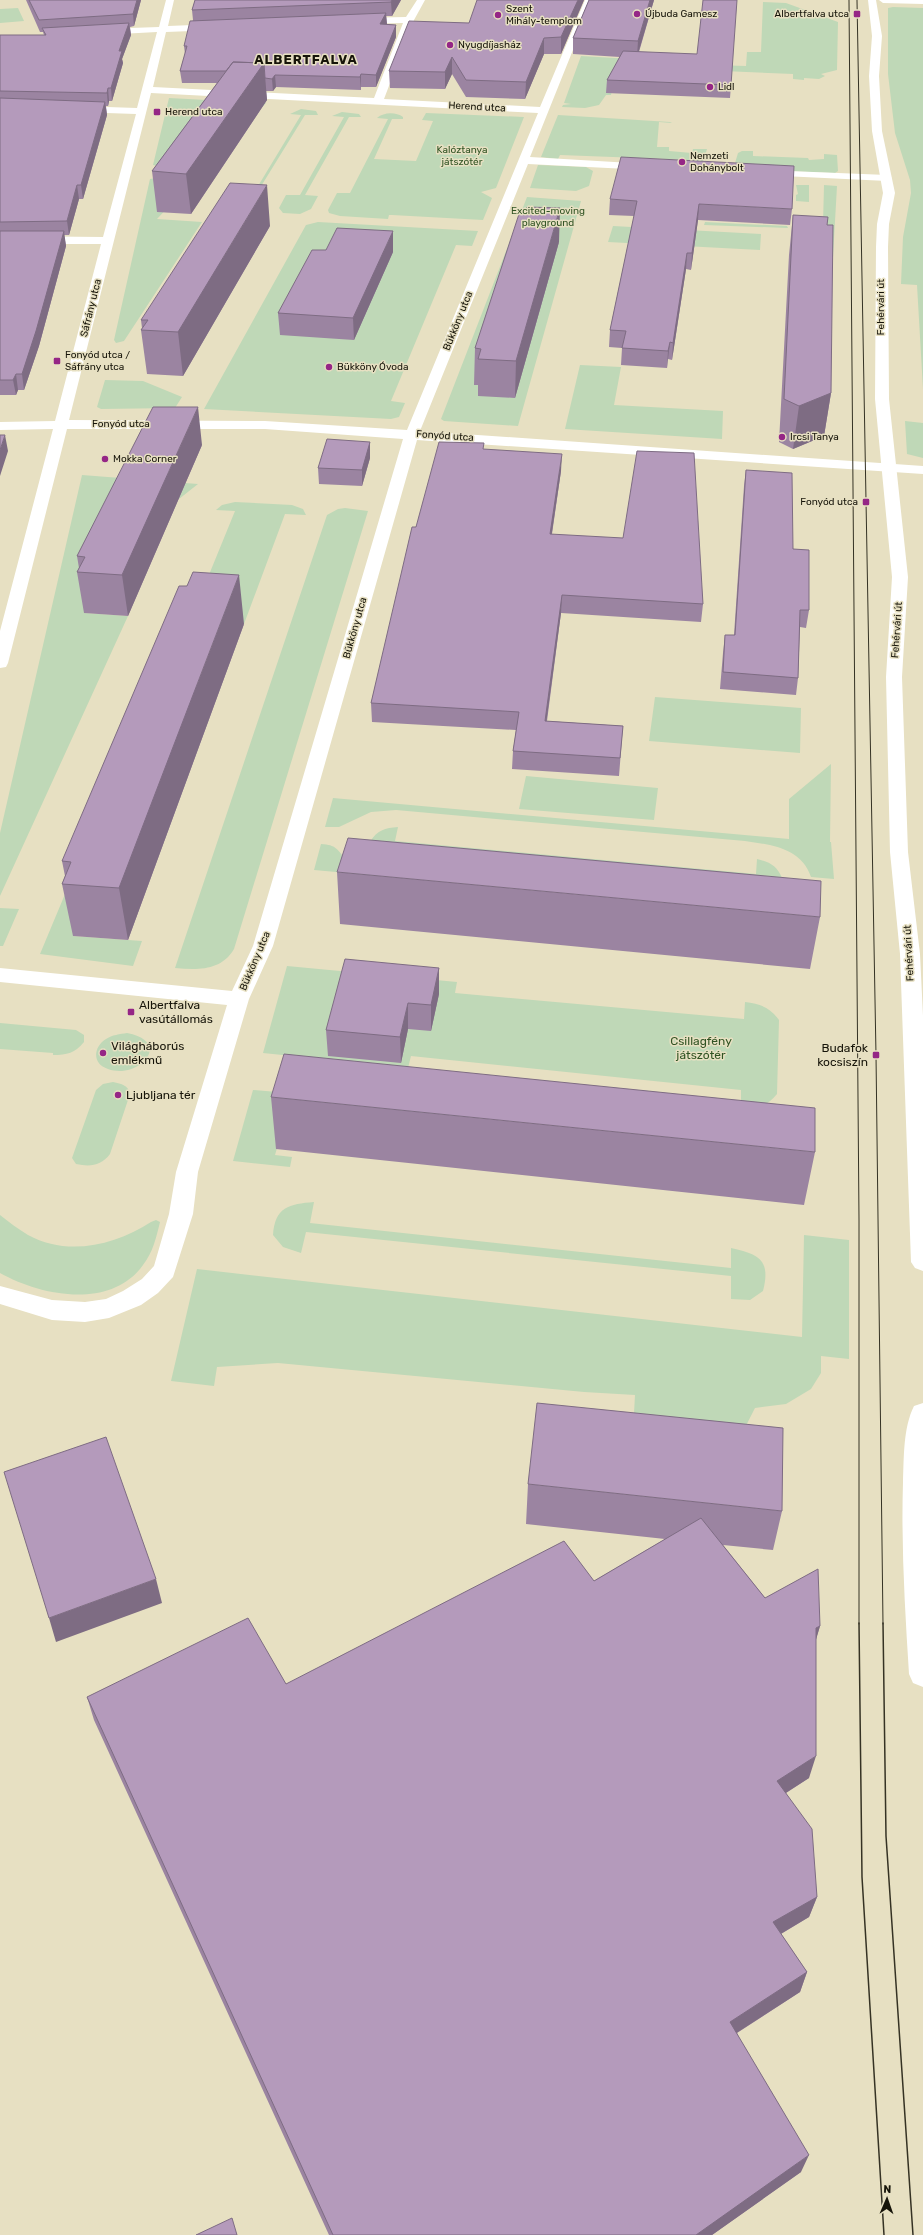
<svg xmlns="http://www.w3.org/2000/svg" width="923" height="2235" viewBox="0 0 923 2235" font-family="Rubik,sans-serif">
<rect width="100%" height="100%" fill="#e7e0c2"/>
<!-- green -->
<path fill="#bfd8b7" d="M763 2 786 3 838 22 837 70 821 74 825 76 819 79 804 78V80L793 79V74L723 71 615 76 611 95H606L599 105 585 108 562 107 563 105 571 104 564 103 581 56 649 60V63L746 66 747 52H761Z
M893 7 923 8V389L917 285 901 284 903 237 911 193 910 180 895 133 888 74V8Z
M18 8 24 21 0 23V9Z
M169 98 207 100 158 166 153 165Z
M226 101 266 103 157 219 202 222 124 341 116 343 114 340 150 179 174 175Z
M301 109 316 111 318 115H305L255 196H252L301 115 290 114Z
M342 112 359 114 361 117H349L305 195 318 196 311 209 300 214 283 213 279 208 286 195H300L344 117 332 116Z
M426 113 524 117 496 188 481 192 492 198 483 220 392 215H389L388 219 340 216 329 213 328 210 337 193H350L388 119 377 118C384 112 396 112 403 117V119H392L374 159 416 161 433 121 422 120Z
M558 115 670 122 672 123 659 122 657 147H669V151L692 153 693 149H707L702 166 692 160 560 155 558 159 541 157Z
M742 151H753V156L808 158 809 160 824 159V154L837 155 838 171 835 173 786 171 735 163 738 153Z
M538 165 586 167 593 171 589 186 576 191 530 188Z
M796 185H809V202L796 201V195L798 194Z
M824 185 837 186 833 257 789 255 823 224Z
M527 197 581 201 518 426 444 421 441 419Z
M318 222 478 231 472 246 456 245 391 401 405 403 399 417 391 419 204 409 306 225Z
M705 222 787 226 788 228 704 225Z
M613 226 761 234 760 250 608 242Z
M580 365 621 367 614 405 723 411 722 439 565 429Z
M105 380 143 381 182 397 175 408 101 409 97 407Z
M905 421 923 423V458L907 454Z
M82 475 198 484 179 499 140 497 85 613 128 616 0 896V833Z
M235 502 292 505 303 509 306 515 285 514 244 624 199 621 73 936 142 941 133 966 40 954 182 614 195 609 235 511 216 510 222 505Z
M345 508 368 511 234 949C221 971 198 970 175 968L327 515 338 509Z
M655 697 801 708 800 753 649 741Z
M831 764 830 842 794 839 831 842 834 879 811 877C801 848 772 845 745 841L396 810 371 812 339 827H325L333 798 789 839V799Z
M526 776 658 788 654 820 519 809Z
M398 827 395 841 756 874 757 859C770 862 777 866 782 878L370 842C377 830 385 828 398 827Z
M321 844C337 845 336 849 346 859 355 866 369 871 380 876L314 870Z
M0 908 19 909 3 946H0Z
M287 966 457 982 455 993 744 1019 745 1002C760 1004 770 1007 779 1020L777 1094C767 1107 756 1108 741 1109V1090L411 1056 408 1068 263 1053Z
M0 1023 76 1030 84 1035V1042C75 1053 67 1055 53 1055V1053L0 1049Z
M127 1033C174 1042 138 1080 108 1069 92 1064 93 1047 106 1039 112 1035 120 1034 127 1033Z
M113 1082C122 1084 128 1085 130 1094L110 1154C101 1166 90 1167 76 1164L72 1158 96 1090 103 1084Z
M253 1090 768 1134 289 1107 275 1155 292 1157 290 1167 233 1161Z
M314 1202 310 1223 731 1268V1248C759 1254 771 1260 763 1291L750 1300 731 1299V1276L306 1232 301 1253 283 1247 273 1235C275 1207 289 1204 314 1202Z
M0 1215C9 1222 18 1229 28 1235 68 1257 115 1245 151 1222L156 1220 160 1222C156 1238 153 1252 143 1265 111 1310 41 1296 0 1273Z
M804 1235 849 1240V1359L821 1356V1373L811 1389 786 1404 755 1408 732 1453 633 1431 635 1395 584 1392 278 1363 217 1367 214 1386 171 1381 197 1269 802 1337Z"/>
<g fill="none" stroke-linecap="round" stroke-linejoin="round">
<!-- street -->
<path fill="#fff" fill-rule="evenodd" d="M166 0H174L168 26 218 24 223 27 218 30 166 32 153 87 374 98 403 23 357 24 352 21 357 18 406 17 417 0H425L414 20 384 99 540 107 585 0H593L530 157 648 164 653 167 648 170 528 164 420 431 923 466V474L417 440 273 946 249 999 198 1172 193 1214 173 1277 158 1293 141 1305 109 1318 85 1322 52 1320 0 1304V1286L52 1300 85 1302 106 1299 123 1291 142 1279 154 1266 169 1214 176 1172 227 1005 0 982V968L232 991 253 946 403 439 265 429H67L8 663 6 667 0 668V631L53 429 0 430V422L55 421 101 244H0V236L103 237 136 114 77 112 72 109 77 106 137 108 157 32 101 35 96 32 101 29 159 27ZM151 93 538 113 407 430 265 421 69 420Z
M879 0H923V4L883 3Z
M764 170 887 175 892 178 887 181 760 175 759 173Z"/>
<!-- secondary -->
<path fill="#fff" fill-rule="evenodd" d="M868 0H876L882 36 879 76 882 131 895 193 889 224 888 247 889 399 908 577 902 677 908 852 920 954 923 1016V1271L915 1268 911 1262 900 954 890 852 886 677 892 577 875 399 876 247 877 224 883 193 872 131 869 76 872 36Z
M923 1403V1687L913 1683 909 1674C905 1610 901 1546 903 1482 904 1458 903 1428 914 1406Z"/>
<!-- tram-far1 -->
<path stroke="#353224" stroke-width="1" d="M849 0 859 1220V1624
M857 0 876 1055 883 1624"/>
<!-- tram -->
<path stroke="#353224" stroke-width="1.5" d="M859 1623 862 1877 884 2235
M883 1623 886 1836 913 2235"/>
</g>
<!-- wall -->
<path fill="#9b84a1" d="M26 0H141L134 26 130 27 131 35 122 59 123 63 112 101H109L108 106H106L107 115 83 199H79L69 235H64L66 246 39 346 24 390H18L16 395H0V35H44L43 32H40Z
M195 0H401L392 16H386L387 24 396 25V37L376 87H361V90L276 87 273 91H266L267 100 191 214 157 212 152 171 217 83H182L180 71 185 54 184 46 193 20 192 10Z
M584 0 561 54H544L525 99 466 97 452 74 445 89 390 88 389 71 469 23Z
M589 0H654L639 52 731 85 730 98 606 93 607 80 620 57 573 54V38Z
M610 199 792 209 790 225 698 220 691 270 686 269 672 360 668 359 667 368 621 365 622 348 609 347 610 330 634 216 609 215Z
M793 215 827 225 831 393 824 436 793 449 779 442 789 255Z
M270 226 183 376 147 374 141 330 142 328 141 320Z
M559 242 515 398 478 396V385H474L475 348Z
M326 250 393 252 354 340 280 335 278 313Z
M370 442V458L362 486 319 484 318 468Z
M202 445 128 616 84 613 77 572 79 568 77 556Z
M484 449 561 471 552 534 703 604 701 622 561 613 547 721 623 726 619 776 512 769 513 751 516 730 372 722 371 703 416 527Z
M746 470 793 549 809 610 806 628 800 627 798 678 796 695 720 689 723 653 725 635H734L744 486Z
M244 624 128 940 73 936 62 884 65 876 62 861Z
M337 872 820 917 810 969 340 924Z
M439 968V994L431 1031 408 1029 401 1063 328 1056 326 1030Z
M271 1097 815 1152 804 1205 276 1149Z
M528 1484 782 1511 773 1550 723 1545 765 1598 820 1626 816 1639 809 1778 786 1793 817 1897 809 1917 781 1934 807 1972 800 1992 737 2033 801 2172 712 2235H329L94 1720 87 1697 286 1684 594 1581 665 1539 526 1524Z"/>
<!-- shaded-wall -->
<path fill="#7e6c83" d="M137 0H141L134 26 133 14Z
M392 0H401L392 16 391 2Z
M578 0H584L561 54V37Z
M650 0H654L637 57 638 41Z
M386 13 387 25 380 24Z
M129 23 131 35 122 59 123 63 112 101 111 88 119 51Z
M396 25V37L376 87V75Z
M544 38V54L525 99 526 82Z
M452 57V74L445 89V72Z
M264 63 267 100 191 214 186 174Z
M361 74V90L360 77Z
M275 75 276 87 273 91 272 79Z
M108 88 109 101 108 106 107 93Z
M105 102 107 115 83 199 81 185Z
M77 185 79 199 69 235 67 221Z
M267 185 270 226 183 376 178 332Z
M699 204 698 220 691 270 692 253Z
M560 208 559 242 515 398 516 361Z
M64 231 66 246 39 346 24 390 22 374Z
M393 231V252L354 340 353 318Z
M687 253 686 269 672 360 673 343Z
M670 342 668 359 667 368 668 351Z
M16 374 18 390 16 395 13 380Z
M831 393 824 436 793 449 799 406Z
M198 407 202 445 128 616 122 575Z
M5 435 8 451 0 476V450Z
M370 442V458L362 486V470Z
M562 454 561 471 549 552 550 534Z
M239 575 244 624 128 940 119 888Z
M562 595 561 613 544 739 545 721Z
M439 968V994L431 1031V1005Z
M408 1003V1029L401 1063 400 1037Z
M156 1579 162 1603 56 1642 49 1618Z
M820 1626 813 1650 816 1628Z
M816 1756 809 1778 770 1803 777 1781Z
M817 1897 809 1917 767 1942 773 1922Z
M807 1972 800 1992 724 2041 730 2022Z
M809 2155 801 2172 712 2235H696Z"/>
<!-- building -->
<path fill="#b49abb" stroke="#7e6c83" d="M29 0H137L133 14 39 20Z
M195 0H392L391 2 192 10Z
M477 0H578L561 37 544 38 526 82 466 80 452 57 445 72 389 71 409 21 469 23Z
M589 0H650L638 41 573 38Z
M703 0H737L731 85 607 80 623 51 697 54Z
M386 13 380 24 396 25 376 75 361 74 360 77 275 75 272 79 265 78 264 63 233 62 226 71H180L187 46H184L190 21Z
M129 23 119 51H122L111 88H108L107 93 0 91V35H46L42 28Z
M233 62 264 63 186 174 152 171Z
M0 98 105 102 81 185H77L67 221 0 222Z
M621 157 794 166 792 209 699 204 692 253H687L673 343 670 342 668 351 622 348 626 331 610 330 637 201 610 199Z
M230 183 267 185 178 332 141 330 148 320H141Z
M527 207 560 208 516 361 478 359 481 349 475 348 519 214H525Z
M793 215 828 217 827 225H833L831 393 799 406 784 399Z
M337 228 393 231 353 318 278 313 312 250H326Z
M0 231H64L36 331 22 374H16L13 380H0Z
M153 407H198L122 575 77 572 85 557 77 556Z
M0 435H5L0 450Z
M327 439 370 442 362 470 318 468Z
M439 442 484 443 483 449 562 454 550 534 623 538 637 451 694 453 703 604 562 595 545 721 623 726 620 758 513 751 519 712 371 703 412 527H416Z
M746 470 792 473 793 549 809 550V610H800L798 678 723 672 725 635H735Z
M193 572 239 575 119 888 62 884 71 862 62 861 179 586H187Z
M348 838 821 881 820 917 337 872Z
M345 959 439 968 431 1005 408 1003 400 1037 326 1030Z
M284 1054 815 1108V1152L271 1097Z
M537 1403 783 1428 782 1511 528 1484Z
M106 1437 156 1579 49 1618 4 1472Z
M701 1518 765 1598 818 1569 820 1626 816 1628V1756L777 1781 812 1829 817 1897 773 1922 807 1972 730 2022 809 2155 696 2235H333L87 1697 248 1618 286 1684 564 1541 594 1581Z
M232 2218 237 2235H196Z"/>
<!-- markers -->
<g fill="#952686" stroke="#e7e0c2" stroke-width="1.5">
<circle cx="637" cy="14" r="4"/>
<rect x="853" y="10" width="8" height="8" rx="2"/>
<circle cx="498" cy="15" r="4"/>
<circle cx="450" cy="45" r="4"/>
<circle cx="710" cy="87" r="4"/>
<rect x="153" y="108" width="8" height="8" rx="2"/>
<circle cx="682" cy="162" r="4"/>
<rect x="53" y="357" width="8" height="8" rx="2"/>
<circle cx="329" cy="367" r="4"/>
<circle cx="782" cy="437" r="4"/>
<circle cx="105" cy="459" r="4"/>
<rect x="862" y="498" width="8" height="8" rx="2"/>
<rect x="127" y="1008" width="8" height="8" rx="2"/>
<circle cx="103" cy="1053" r="4"/>
<rect x="872" y="1051" width="8" height="8" rx="2"/>
<circle cx="118" cy="1095" r="4"/>
</g>
<g text-anchor="middle" dominant-baseline="central" stroke-width="3" stroke-linejoin="round" paint-order="stroke">
<!-- far-poi labels -->
<g font-size="10" fill="#161409" stroke="#e7e0c2" text-anchor="start">
<text x="506" y="9">Szent<tspan x="506" dy="12">Mihály-templom</tspan></text>
<text x="645" y="14">Újbuda Gamesz</text>
<text x="849" y="14" text-anchor="end">Albertfalva utca</text>
<text x="458" y="45">Nyugdíjasház</text>
<text x="718" y="87">Lidl</text>
<text x="165" y="112">Herend utca</text>
<text x="690" y="156">Nemzeti<tspan x="690" dy="12">Dohánybolt</tspan></text>
<text x="65" y="355">Fonyód utca /<tspan x="65" dy="12">Sáfrány utca</tspan></text>
<text x="337" y="367">Bükköny Óvoda</text>
<text x="790" y="437">Ircsi Tanya</text>
<text x="113" y="459">Mokka Corner</text>
<text x="858" y="502" text-anchor="end">Fonyód utca</text>
</g>
<!-- far-street labels -->
<g font-size="10" fill="#161409" stroke="#e7e0c2">
<text transform="translate(477 107) rotate(3)">Herend utca</text>
<text transform="translate(881 307) rotate(-90)">Fehérvári út</text>
<text transform="translate(91 308) rotate(-76)">Sáfrány utca</text>
<text transform="translate(458 321) rotate(-68)">Bükköny utca</text>
<text x="121" y="424">Fonyód utca</text>
<text transform="translate(445 436) rotate(4)">Fonyód utca</text>
<text transform="translate(355 628) rotate(-74)">Bükköny utca</text>
<text transform="translate(897 630) rotate(-86)">Fehérvári út</text>
<text transform="translate(909 953) rotate(-93)">Fehérvári út</text>
<text transform="translate(255 961) rotate(-67)">Bükköny utca</text>
</g>
<!-- far-park labels -->
<g font-size="10" fill="#305323" stroke="#e7e0c2">
<text x="462" y="150">Kalóztanya<tspan x="462" dy="12">játszótér</tspan></text>
<text x="548" y="211">Excited-moving<tspan x="548" dy="12">playground</tspan></text>
</g>
<!-- poi labels -->
<g font-size="12" fill="#161409" stroke="#e7e0c2" text-anchor="start">
<text x="139" y="1005">Albertfalva<tspan x="139" dy="14">vasútállomás</tspan></text>
<text x="111" y="1046">Világháborús<tspan x="111" dy="14">emlékmű</tspan></text>
<text x="868" y="1048" text-anchor="end">Budafok<tspan x="868" dy="14">kocsiszín</tspan></text>
<text x="126" y="1095">Ljubljana tér</text>
</g>
<!-- park labels -->
<g font-size="12" fill="#305323" stroke="#e7e0c2">
<text x="701" y="1041">Csillagfény<tspan x="701" dy="14">játszótér</tspan></text>
</g>
<!-- far-district labels -->
<g font-size="13" font-weight="bold" letter-spacing="1" fill="#161409" stroke="#e7e0c2">
<text x="306" y="59">ALBERTFALVA</text>
</g>
</g>
<!-- north arrow -->
<g transform="translate(887 2199) rotate(2)" stroke="#e7e0c2" stroke-width="3" paint-order="stroke">
<path d="M0-3L7 15L0 10L-7 15Z" fill="#161409"/>
<text y="-6" font-size="11" font-weight="bold" text-anchor="middle" fill="#161409">N</text>
</g>
</svg>
